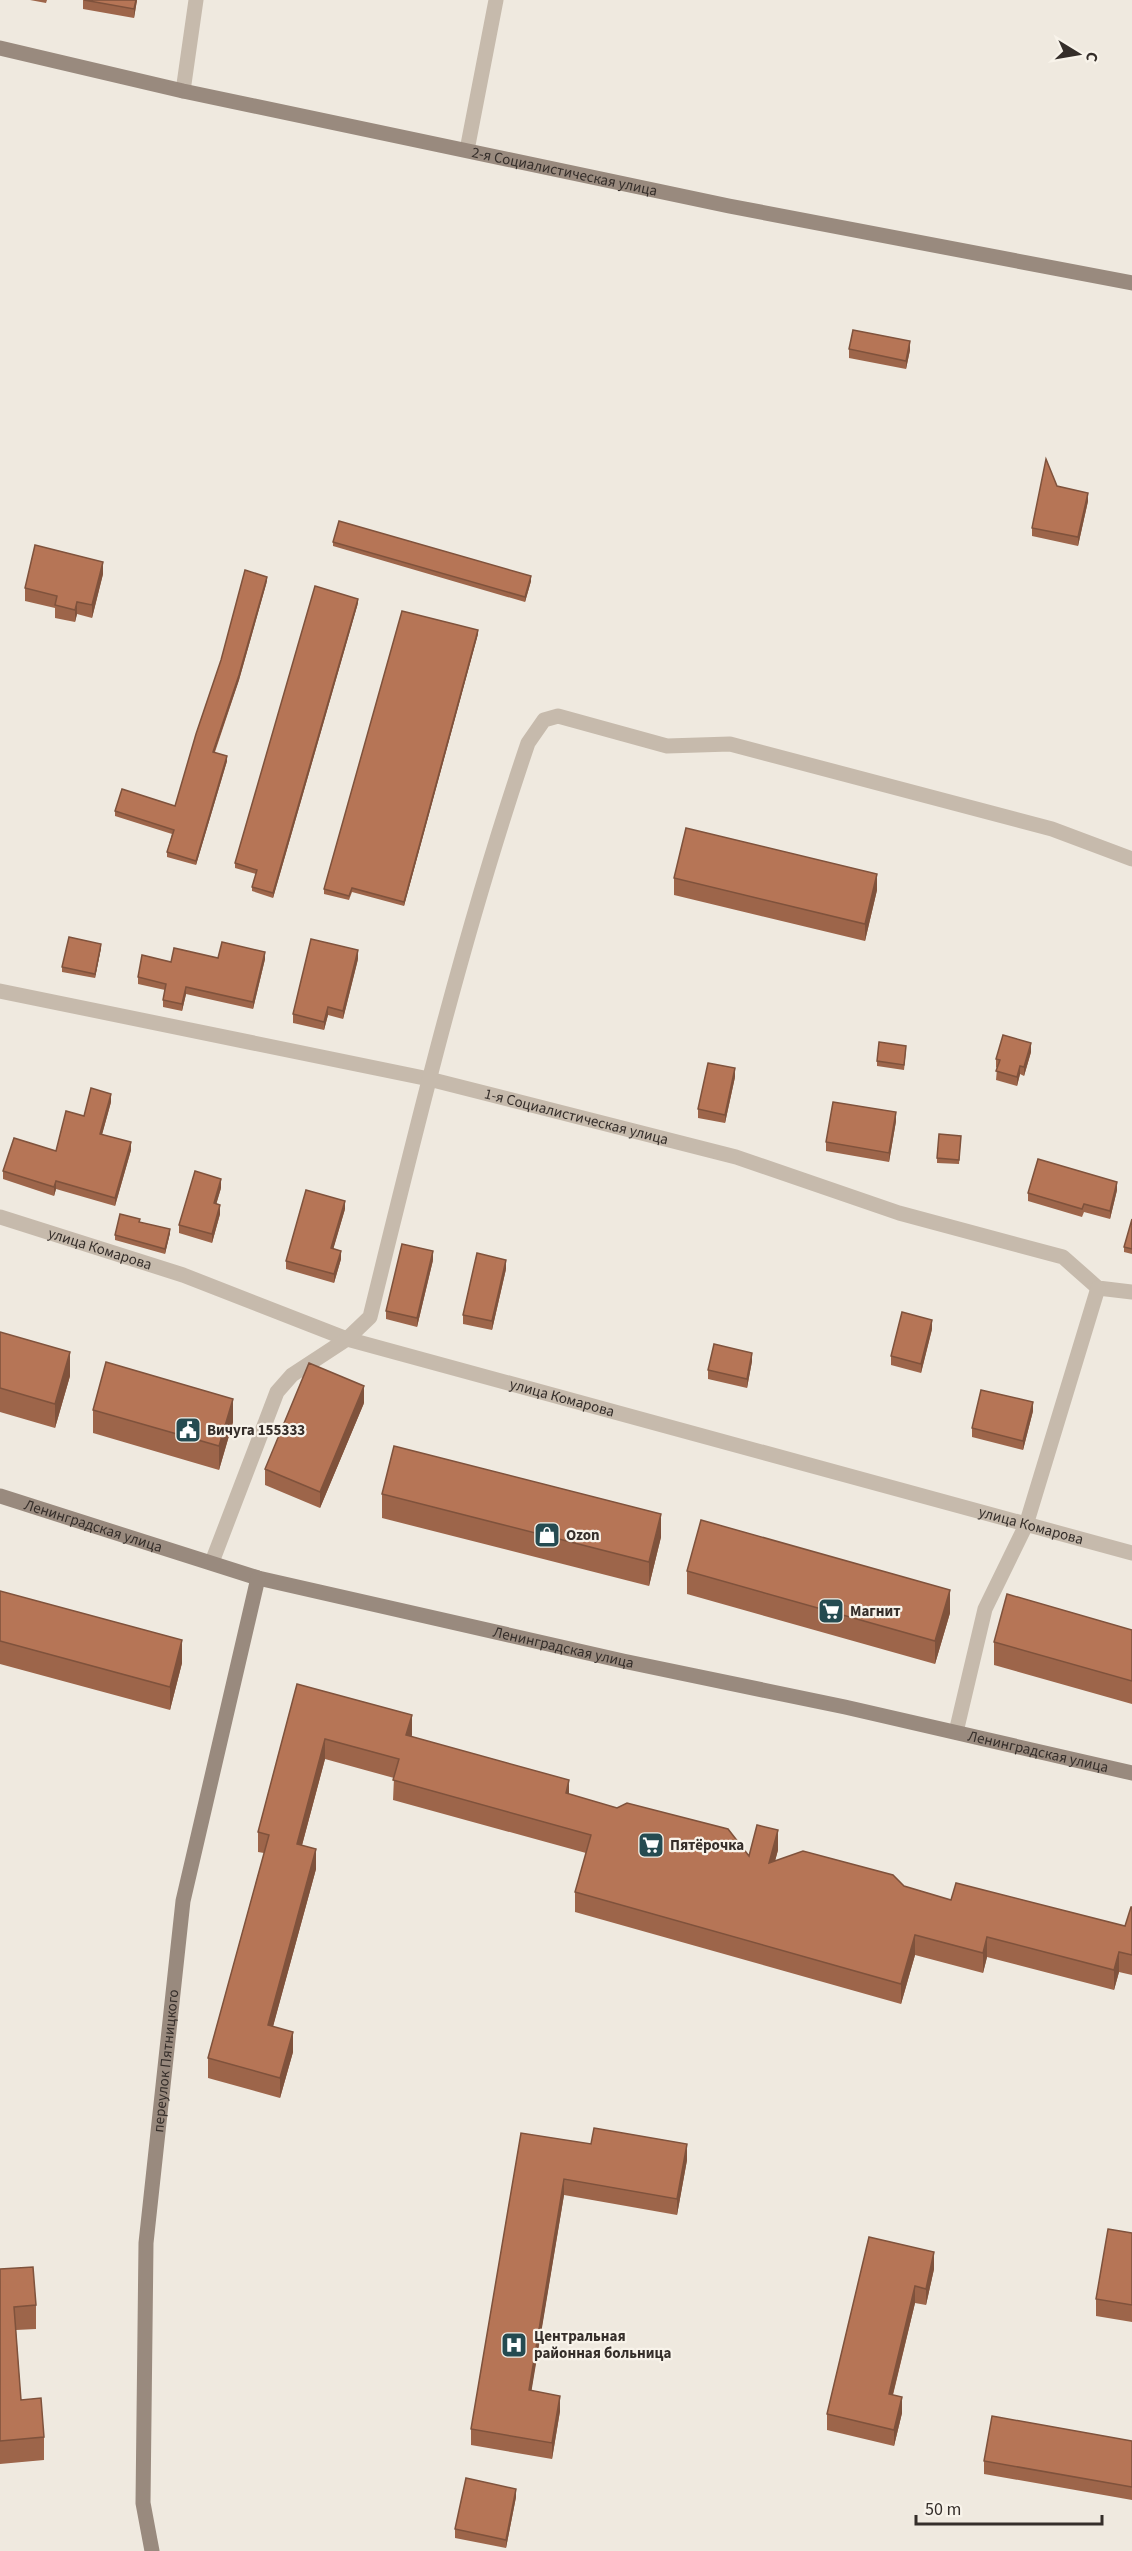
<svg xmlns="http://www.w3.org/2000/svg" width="1132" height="2551" viewBox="0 0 1132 2551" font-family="'Source Sans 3',sans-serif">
<rect width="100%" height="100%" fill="#efe9df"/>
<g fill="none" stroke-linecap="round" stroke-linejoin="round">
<!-- street -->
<g stroke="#c6baac" stroke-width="15">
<path d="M183 91 196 0"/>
<path d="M467 150 496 0"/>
<path id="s1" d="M0 991 429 1079 736 1157 899 1213 1063 1257 1098 1288 1132 1292"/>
<path id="s2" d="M0 1217 183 1275 347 1339 1132 1553"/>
<path d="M212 1562 277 1392 292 1375 347 1339 370 1317C417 1125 464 931 528 743L544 720 558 716 667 746 730 744 1052 829 1132 859"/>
<path d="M956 1732 985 1609 1026 1525 1098 1288"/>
</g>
<!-- secondary -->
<g stroke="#998a7e" stroke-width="15">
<path id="s3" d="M0 48 183 91 729 206 1132 283"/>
<path id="s4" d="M0 1496 258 1578 623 1661 845 1707 1132 1773"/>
<path id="s5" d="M152 2551 143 2503 146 2243 183 1901 258 1578"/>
</g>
</g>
<!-- wall -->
<path fill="#9d654a" d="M30 0H47L46 3Z
M83 0H137L134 18 83 9Z
M849 349 910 350 906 369 849 358Z
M1057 486 1088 501 1078 546 1032 536V528Z
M333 542 531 581 525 602 333 546Z
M103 574 92 618 77 614 75 622 55 618V608L25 601V588Z
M267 581 239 680 215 752 227 761 196 865 167 857V852L172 834 115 816V811L175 806Z
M358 603 273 898 252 891V887L256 874 235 868V863Z
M478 634 404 906 352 892 349 900 324 894V889Z
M674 878 877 890 865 941 674 895Z
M101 948 95 978 62 972V967Z
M218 958 265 959 253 1009 186 994 182 1011 163 1007V1000L165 990 138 984V977L171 962Z
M358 959 343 1019 328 1015 324 1030 293 1023V1014Z
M906 1050 904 1070 877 1066V1061Z
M1031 1052 1024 1076 1020 1074 1017 1086 996 1080 997 1068 996 1067V1059Z
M735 1077 725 1123 698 1118V1109Z
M111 1102 102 1134 131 1150 115 1206 56 1189 54 1196 3 1179V1171L56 1151 84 1116Z
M896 1121 889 1162 826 1151V1142Z
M961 1136 959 1164 937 1163V1158Z
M221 1188 216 1204 220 1214 212 1243 179 1233V1225Z
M1117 1190 1110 1219 1084 1212 1082 1217 1028 1201V1193Z
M345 1209 333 1249 341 1259 334 1283 286 1269V1261Z
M1132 1219V1254L1124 1252V1247Z
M170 1233 165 1254 115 1240V1235Z
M433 1260 417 1327 386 1319V1311Z
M506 1269 492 1330 463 1324V1315Z
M932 1329 921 1373 891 1365V1356Z
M0 1332 70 1376 55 1428 0 1412Z
M752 1361 747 1388 708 1379V1370Z
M364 1403 320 1508 265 1485V1469Z
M93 1410 233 1422 219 1470 93 1433Z
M1033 1411 1023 1450 972 1437V1428Z
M382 1494 661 1537 649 1586 382 1518Z
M687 1571 950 1613 935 1664 687 1594Z
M0 1591 182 1663 170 1710 0 1664Z
M1132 1630V1704L994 1665V1642Z
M297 1684 412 1735 411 1736 569 1795 749 1856 778 1850 775 1861 904 1886 951 1900 1125 1926 1132 1907V1975L1119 1972 1114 1990 987 1957 983 1973 915 1955 901 2004 575 1912V1892L586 1853 393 1800 394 1778 325 1759 302 1845 316 1869 273 2026 293 2052 280 2098 208 2078V2058L264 1853 258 1852V1832Z
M521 2133 687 2160 677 2215 564 2195 531 2391 560 2411 552 2459 471 2445V2429Z
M1132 2233V2322L1096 2316V2299Z
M869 2237 934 2269 926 2305 915 2303 893 2395 902 2413 894 2446 827 2430V2414Z
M0 2269 36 2305V2329L16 2330 21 2400 44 2437V2460L0 2464Z
M1132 2441V2500L984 2474V2461Z
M516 2497 506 2548 455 2538V2529Z"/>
<!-- shaded-wall -->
<path fill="#7f523c" d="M136 0H137L134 18V9Z
M910 341V350L906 369V361Z
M1088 493V501L1078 546V537Z
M103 562V574L92 618V605Z
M531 576V581L525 602V597Z
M267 577V581L239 680 213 756V752Z
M358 599V603L273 898V893Z
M77 602V614L75 622V610Z
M478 630V634L404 906V902Z
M227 756V761L196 865V861Z
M877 874V890L865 941V924Z
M101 944V948L95 978V974Z
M358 950V959L343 1019V1011Z
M265 952V959L253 1009V1002Z
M186 987V994L182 1011V1004Z
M328 1007V1015L324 1030V1022Z
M1031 1043V1052L1024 1076V1067Z
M1020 1066V1074L1017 1086V1077Z
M735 1068V1077L725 1123V1115Z
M111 1094V1102L100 1142V1134Z
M896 1112V1121L889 1162V1153Z
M131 1142V1150L115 1206V1198Z
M221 1179V1188L214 1212V1203Z
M56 1181V1189L54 1196V1187Z
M1117 1182V1190L1110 1219V1211Z
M345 1201V1209L331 1257V1248Z
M220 1205V1214L212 1243V1234Z
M170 1229V1233L165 1254V1249Z
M341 1251V1259L334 1283V1274Z
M433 1251V1260L417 1327V1318Z
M506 1260V1269L492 1330V1321Z
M932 1320V1329L921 1373V1364Z
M70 1352V1376L55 1428V1404Z
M752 1353V1361L747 1388V1379Z
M364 1386V1403L320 1508V1492Z
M233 1399V1422L219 1470V1446Z
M1033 1402V1411L1023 1450V1441Z
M661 1514V1537L649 1586V1562Z
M950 1590V1613L935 1664V1641Z
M182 1640V1663L170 1710V1687Z
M412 1715V1735L406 1755V1735Z
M325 1739V1759L297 1864V1844Z
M569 1780V1800L566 1793Z
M778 1830V1850L769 1883V1863Z
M316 1849V1869L268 2045V2025Z
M915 1935V1955L901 2004V1984Z
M987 1937V1957L983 1973V1953Z
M1119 1952V1972L1114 1990V1970Z
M293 2032V2052L280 2098V2078Z
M687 2144V2160L677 2215V2199Z
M564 2179V2195L529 2406V2390Z
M934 2252V2269L926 2305V2289Z
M915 2286V2303L889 2410V2394Z
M560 2396V2411L552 2459V2443Z
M902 2397V2413L894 2446V2430Z
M516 2489V2497L506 2548V2540Z"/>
<!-- building -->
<path fill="#b67556" stroke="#7f523c" stroke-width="1.5" d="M84 0H136L134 9Z
M853 330 910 341 906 361 849 349Z
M1046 459 1057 486 1088 493 1078 537 1032 528Z
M339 521 531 576 525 597 333 542Z
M35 545 103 562 92 605 77 602 75 610 55 605 57 596 25 588Z
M245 570 267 577 239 675 213 752 227 756 196 861 167 852 174 830 115 811 122 789 175 806 196 734 221 660Z
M315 586 358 599 273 893 252 887 257 870 235 863Z
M402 611 478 630 404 902 352 888 349 896 324 889Z
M686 828 877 874 865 924 674 878Z
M69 937 101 944 95 974 62 967Z
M311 939 358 950 343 1011 328 1007 324 1022 293 1014Z
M222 942 265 952 253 1002 186 987 182 1004 163 1000 166 984 138 977 142 955 171 962 174 948 218 958Z
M1003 1035 1031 1043 1024 1067 1020 1066 1017 1077 996 1071 1000 1060 996 1059Z
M879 1042 906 1046 904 1065 877 1061Z
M708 1063 735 1068 725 1115 698 1109Z
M91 1088 111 1094 100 1134 131 1142 115 1198 56 1181 54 1187 3 1171 14 1138 56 1151 66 1111 84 1116Z
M833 1102 896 1112 889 1153 826 1142Z
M939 1134 961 1136 959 1160 937 1158Z
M1038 1159 1117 1182 1110 1211 1084 1204 1082 1209 1028 1193Z
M195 1171 221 1179 214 1203 220 1205 212 1234 179 1225Z
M306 1190 345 1201 331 1248 341 1251 334 1274 286 1261Z
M120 1214 140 1219 139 1222 170 1229 165 1249 115 1235Z
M1132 1219V1249L1124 1247Z
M402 1244 433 1251 417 1318 386 1311Z
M477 1253 506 1260 492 1321 463 1315Z
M902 1312 932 1320 921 1364 891 1356Z
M0 1332 70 1352 55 1404 0 1388Z
M714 1344 752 1353 747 1379 708 1370Z
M106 1362 233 1399 219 1446 93 1410Z
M309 1363 364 1386 320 1492 265 1469Z
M981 1390 1033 1402 1023 1441 972 1428Z
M394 1446 661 1514 649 1562 382 1494Z
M701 1520 950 1590 935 1641 687 1571Z
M0 1591 182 1640 170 1687 0 1641Z
M1007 1594 1132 1630V1681L994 1642Z
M297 1684 412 1715 406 1735 569 1780 566 1793 617 1808 627 1803 728 1829 749 1856 757 1825 778 1830 769 1863 803 1851 893 1875 904 1886 951 1900 956 1883 1125 1926 1131 1907H1132V1955L1119 1952 1114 1970 987 1937 983 1953 915 1935 901 1984 575 1892 591 1835 393 1780 399 1759 325 1739 297 1844 316 1849 268 2025 293 2032 280 2078 208 2058 269 1835 258 1832Z
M594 2128 687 2144 677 2199 564 2179 529 2390 560 2396 552 2443 471 2429 521 2133 591 2144Z
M1108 2229 1132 2233V2305L1096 2299Z
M869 2237 934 2252 926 2289 915 2286 889 2394 902 2397 894 2430 827 2414Z
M33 2267 36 2305 14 2307 21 2400 41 2398 44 2437 0 2441V2269Z
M992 2416 1132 2441V2487L984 2461Z
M466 2478 516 2489 506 2540 455 2529Z"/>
<!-- icons -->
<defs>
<g id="civic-square" transform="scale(1.35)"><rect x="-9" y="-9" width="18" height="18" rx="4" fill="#254b51" stroke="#f8f3ea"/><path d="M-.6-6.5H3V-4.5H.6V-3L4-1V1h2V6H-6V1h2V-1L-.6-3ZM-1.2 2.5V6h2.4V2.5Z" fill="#fff"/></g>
<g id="shop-square" transform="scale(1.35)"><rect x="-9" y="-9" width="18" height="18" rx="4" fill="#254b51" stroke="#f8f3ea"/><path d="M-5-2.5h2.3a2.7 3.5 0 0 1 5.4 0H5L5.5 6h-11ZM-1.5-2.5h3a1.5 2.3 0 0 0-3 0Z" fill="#fff"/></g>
<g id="supermarket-square" transform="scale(1.35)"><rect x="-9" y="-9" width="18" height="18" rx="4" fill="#254b51" stroke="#f8f3ea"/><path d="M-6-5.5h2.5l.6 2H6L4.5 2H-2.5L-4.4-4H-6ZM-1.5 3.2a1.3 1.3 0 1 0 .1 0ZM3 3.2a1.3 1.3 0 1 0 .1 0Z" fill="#fff"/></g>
<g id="hospital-square" transform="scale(1.35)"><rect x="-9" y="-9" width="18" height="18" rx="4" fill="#254b51" stroke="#f8f3ea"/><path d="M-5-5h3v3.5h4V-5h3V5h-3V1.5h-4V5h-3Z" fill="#fff"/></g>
</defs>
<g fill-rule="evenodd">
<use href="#civic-square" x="188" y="1430"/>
<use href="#shop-square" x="547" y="1535"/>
<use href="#supermarket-square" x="831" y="1611"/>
<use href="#supermarket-square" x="651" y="1845"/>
<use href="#hospital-square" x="514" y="2345"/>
</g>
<g text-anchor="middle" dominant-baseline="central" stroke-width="4.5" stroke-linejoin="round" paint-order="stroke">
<!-- street labels -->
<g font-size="15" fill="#352e2a" stroke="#f8f3ea">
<text stroke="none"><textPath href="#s3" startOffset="578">2-я Социалистическая улица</textPath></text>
<text stroke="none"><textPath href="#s1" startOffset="590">1-я Социалистическая улица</textPath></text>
<text stroke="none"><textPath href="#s2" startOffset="105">улица Комарова</textPath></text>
<text stroke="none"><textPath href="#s2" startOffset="591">улица Комарова</textPath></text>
<text stroke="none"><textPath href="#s4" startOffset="98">Ленинградская улица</textPath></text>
<text stroke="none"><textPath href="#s2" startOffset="1077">улица Комарова</textPath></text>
<text stroke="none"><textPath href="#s4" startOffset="584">Ленинградская улица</textPath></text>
<text stroke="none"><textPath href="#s4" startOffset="1070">Ленинградская улица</textPath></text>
<text stroke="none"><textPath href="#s5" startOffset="492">переулок Пятницкого</textPath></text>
</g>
<!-- poi labels -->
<g font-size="15" font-weight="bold" fill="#352e2a" stroke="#f8f3ea" text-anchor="start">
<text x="207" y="1430">Вичуга 155333</text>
<text x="566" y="1535">Ozon</text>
<text x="850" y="1611">Магнит</text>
<text x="670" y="1845">Пятёрочка</text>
<text x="534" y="2336">Центральная<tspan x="534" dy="17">районная больница</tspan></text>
</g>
</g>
<!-- north arrow -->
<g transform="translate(1078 54) rotate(101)" stroke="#f8f3ea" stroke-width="4.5" paint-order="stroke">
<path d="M0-4.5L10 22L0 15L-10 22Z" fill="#352e2a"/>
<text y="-9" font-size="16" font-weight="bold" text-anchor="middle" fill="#352e2a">С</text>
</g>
<!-- scale -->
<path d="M916 2515v9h186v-9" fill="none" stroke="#352e2a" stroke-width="3"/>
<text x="925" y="2515" font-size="18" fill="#352e2a" stroke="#f8f3ea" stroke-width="4.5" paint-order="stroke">50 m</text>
</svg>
